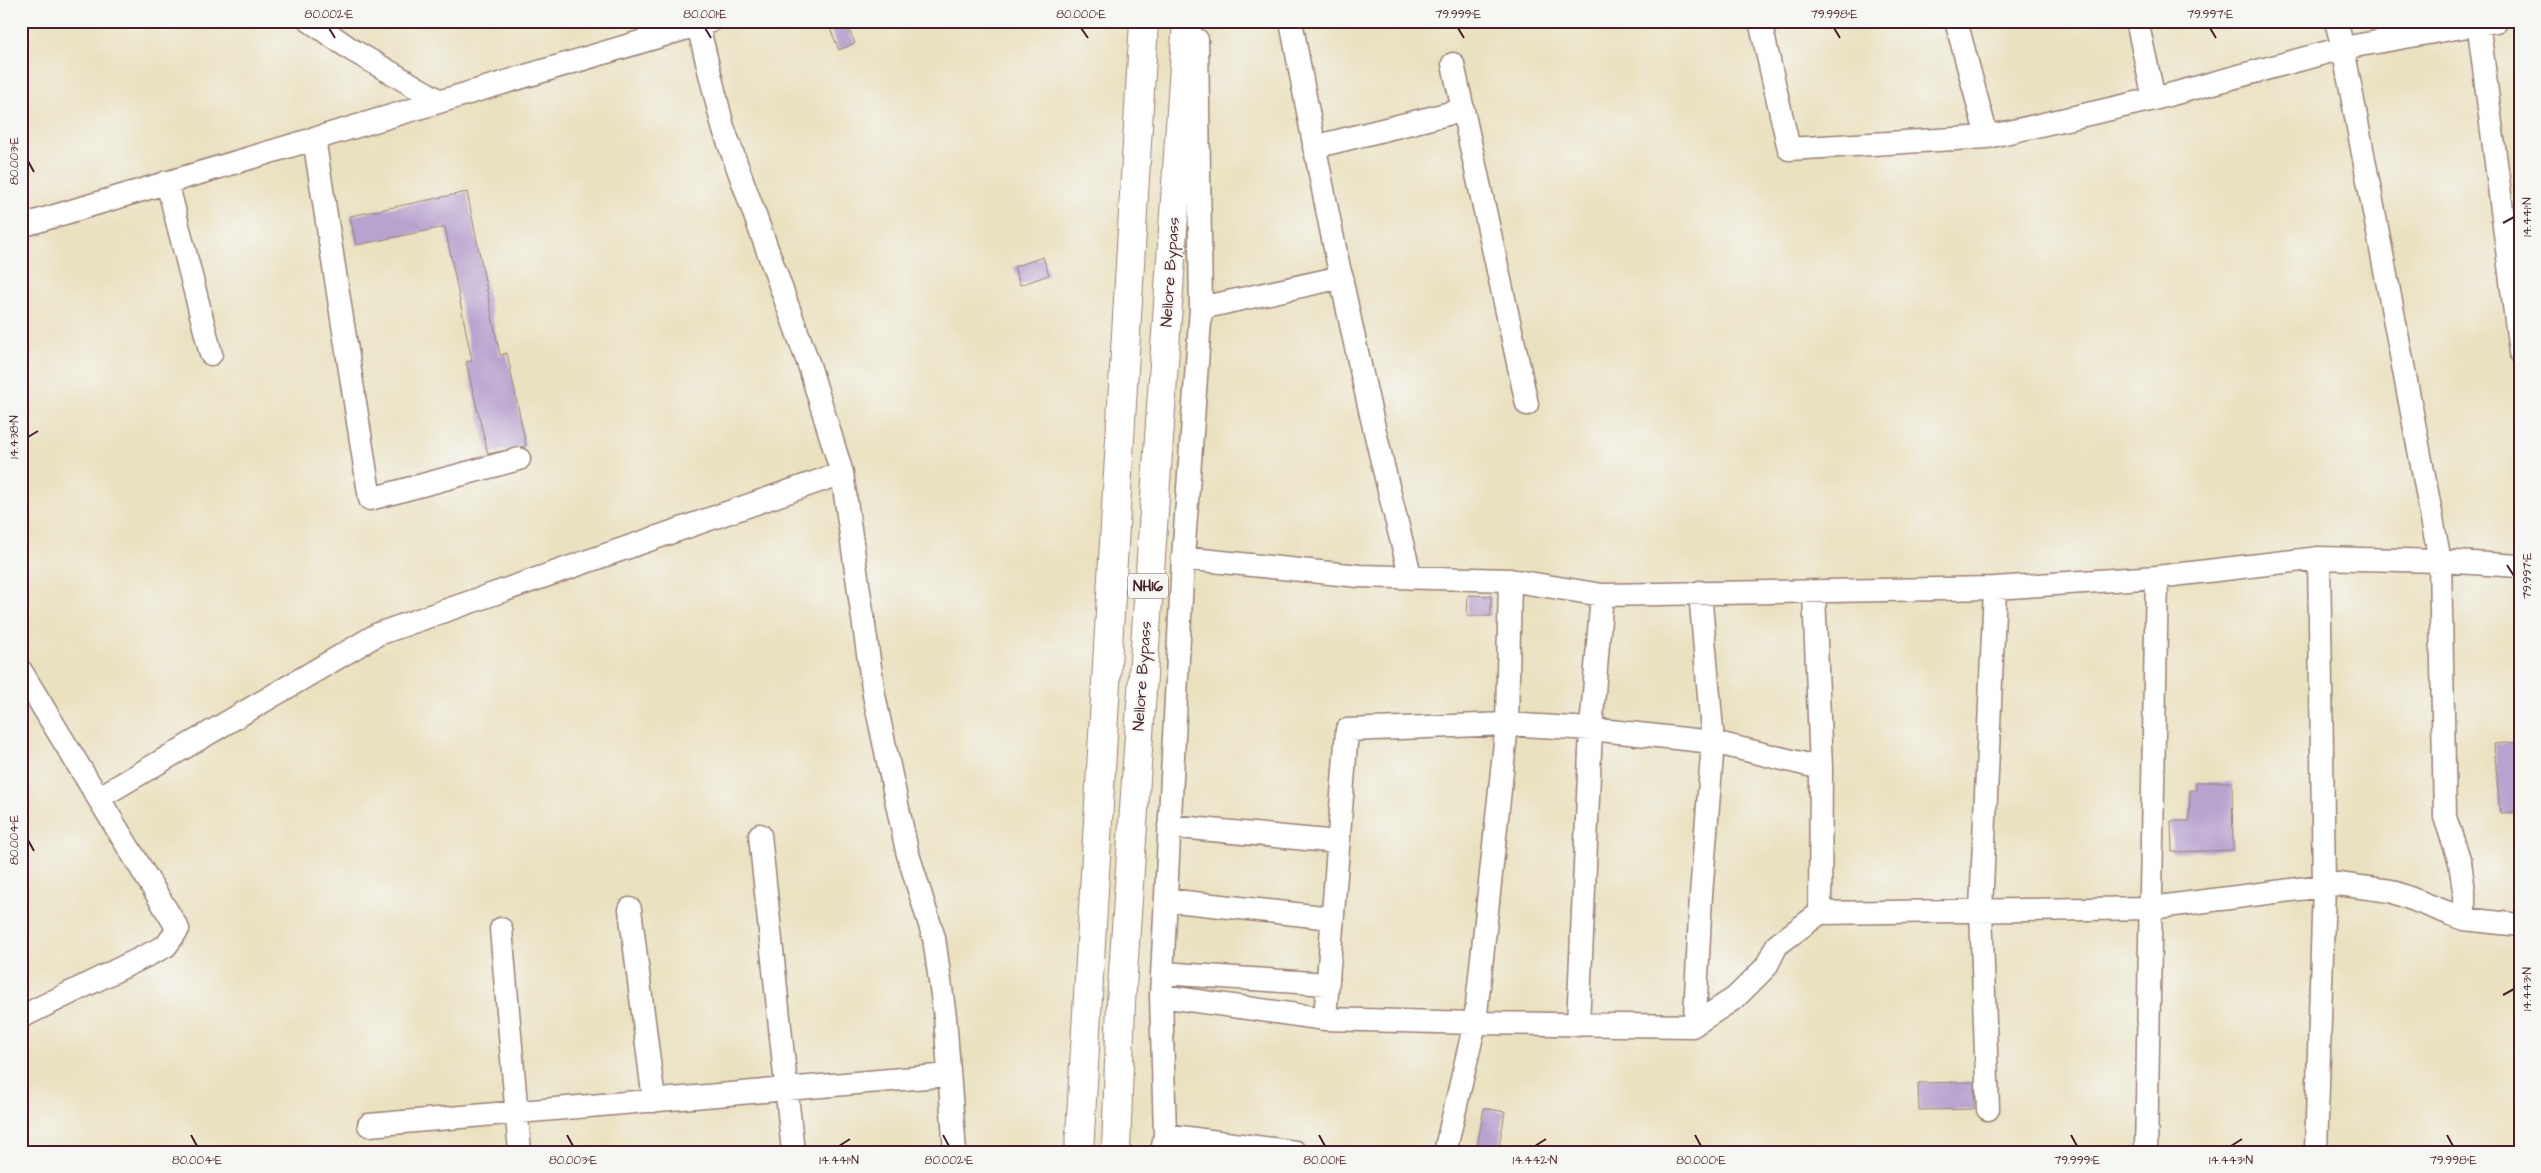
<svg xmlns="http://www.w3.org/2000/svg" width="2541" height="1173" viewBox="0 0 2541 1173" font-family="'Architects Daughter',sans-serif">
<rect width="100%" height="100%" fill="#f6f6f2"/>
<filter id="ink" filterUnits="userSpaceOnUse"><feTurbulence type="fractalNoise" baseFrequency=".02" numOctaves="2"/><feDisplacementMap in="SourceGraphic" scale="10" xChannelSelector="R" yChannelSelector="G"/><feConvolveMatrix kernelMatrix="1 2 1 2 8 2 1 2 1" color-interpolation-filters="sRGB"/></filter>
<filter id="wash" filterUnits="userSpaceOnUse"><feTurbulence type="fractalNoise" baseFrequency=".0096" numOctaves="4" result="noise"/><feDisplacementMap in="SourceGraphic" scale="20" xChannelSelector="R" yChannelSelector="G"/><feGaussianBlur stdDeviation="1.12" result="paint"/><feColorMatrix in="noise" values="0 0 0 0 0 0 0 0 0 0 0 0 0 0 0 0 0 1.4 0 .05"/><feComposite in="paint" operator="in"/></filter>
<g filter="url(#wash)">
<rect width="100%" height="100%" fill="#eae1c0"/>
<g id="blocks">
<!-- building -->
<path fill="#b8a2cf" d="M827 21H845L855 43 839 50Z
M467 192 500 355 507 353 526 446 488 454 466 362 472 361 445 227 356 245 350 216Z
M1043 257 1049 275 1020 285 1014 267Z
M1468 595 1491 596V616H1467Z
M2520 742V812L2500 813 2494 744Z
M2196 782H2232L2233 850 2172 852 2171 821H2189L2190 790H2196Z
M1974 1082V1109L1919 1110 1918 1083Z
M1484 1108 1505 1112 1498 1152H1476Z"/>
</g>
</g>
<g filter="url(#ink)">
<use href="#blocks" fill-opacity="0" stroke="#9a8076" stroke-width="1"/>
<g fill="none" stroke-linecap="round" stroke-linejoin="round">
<!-- minor casing -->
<g stroke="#9a8076" stroke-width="25">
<path id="minor" d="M310 21 352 50 440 101
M1291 21C1325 208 1363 394 1411 578
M1760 21 1789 149 1987 137
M1956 21 1987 137 2154 99 2343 48 2496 21
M2137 21 2154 99
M2336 21 2343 48 2440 561 2445 817 2460 862 2464 891V919L2520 925
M2478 21 2520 352
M698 25 723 127 809 365 842 473 874 695 907 851 934 938 945 1017 955 1152
M1453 64 1527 404
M314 138 370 499 519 459
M1314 147 1463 110
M167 182 211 354
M21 226 711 21
M1201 308 1342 277
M1183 558 1359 576 1510 580 1602 595 1995 588 2157 577 2319 558 2440 561 2520 566
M1814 593 1821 768 1820 913
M21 671 178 929 166 946 21 1017
M100 797 378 634 842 473
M1169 826 1338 842
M760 835 793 1152
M1166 900 1332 918
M630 909 654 1101
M501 929 520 1152
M1162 973 1327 984
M1161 996 1325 1019 1475 1023 1507 724 1510 580
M1325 1019 1347 730 1507 724 1591 729 1713 742 1821 768
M1578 1025 1591 729 1602 595
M1692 1026 1695 1016 1701 895 1713 742 1700 592
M1988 1109 1981 910 1995 588
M369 1125 949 1075
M1165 1135 1295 1152
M1162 1152 1165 1135 1161 996 1183 558 1201 308 1197 40
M1445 1152 1475 1023 1692 1026 1735 998 1766 967 1777 945 1820 913 2151 908 2338 884 2391 891 2464 919
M2146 1152 2157 577
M2316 1152 2324 884 2319 558"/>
</g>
<!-- highway casing -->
<g stroke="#9a8076" stroke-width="30">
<path id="highway" d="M1079 1152 1144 21
M1116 1152 1121 1003 1187 21"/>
</g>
<!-- minor -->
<use href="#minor" stroke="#fff" stroke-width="22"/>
<!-- highway -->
<use href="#highway" stroke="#fff" stroke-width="28"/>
</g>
</g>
<!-- ticks -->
<path fill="none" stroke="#4a1f2b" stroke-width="2" d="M329 28 335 38M705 28 711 38M1081 28 1088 38M1458 28 1464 38M1834 28 1840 38M2210 28 2216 38M28 161 34 172M2503 223 2514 217M28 437 38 431M2507 565 2514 576M28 840 34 851M2503 995 2514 989M191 1135 197 1146M567 1135 573 1146M943 1135 949 1146M1319 1135 1325 1146M1695 1135 1701 1146M2071 1135 2077 1146M2447 1135 2453 1146M839 1146 850 1139M1535 1146 1546 1139M2231 1146 2242 1139"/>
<g text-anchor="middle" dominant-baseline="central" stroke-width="4" stroke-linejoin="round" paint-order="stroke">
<!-- shield labels -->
<rect fill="#f6f6f2" stroke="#7e6067" stroke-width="1" x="1128" y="573.5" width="40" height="25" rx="4"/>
<g font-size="15" font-weight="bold" fill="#4a1f2b">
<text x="1148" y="586">NH16</text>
</g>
<!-- street labels -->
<g font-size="16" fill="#4a1f2b" stroke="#f6f6f2">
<text transform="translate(1170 272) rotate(-86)">Nellore Bypass</text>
<text transform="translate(1142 676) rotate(-86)">Nellore Bypass</text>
</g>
</g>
<!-- margin -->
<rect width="2541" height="1173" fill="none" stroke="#f6f6f2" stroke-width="55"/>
<rect x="28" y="28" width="2486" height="1118" fill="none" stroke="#4a1f2b" stroke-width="2"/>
<g font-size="12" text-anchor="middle" fill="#4a1f2b">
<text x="329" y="18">80.002°E</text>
<text x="705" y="18">80.001°E</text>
<text x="1081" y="18">80.000°E</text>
<text x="1458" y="18">79.999°E</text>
<text x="1834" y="18">79.998°E</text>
<text x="2210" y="18">79.997°E</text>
<text transform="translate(14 161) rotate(-90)" y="4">80.003°E</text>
<text transform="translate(2527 217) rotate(-90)" y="4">14.441°N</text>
<text transform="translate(14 437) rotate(-90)" y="4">14.438°N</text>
<text transform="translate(2527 576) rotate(-90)" y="4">79.997°E</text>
<text transform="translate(14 840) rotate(-90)" y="4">80.004°E</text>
<text transform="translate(2527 989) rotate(-90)" y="4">14.443°N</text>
<text x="197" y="1164">80.004°E</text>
<text x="573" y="1164">80.003°E</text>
<text x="839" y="1164">14.441°N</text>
<text x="949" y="1164">80.002°E</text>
<text x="1325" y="1164">80.001°E</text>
<text x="1535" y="1164">14.442°N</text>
<text x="1701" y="1164">80.000°E</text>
<text x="2077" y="1164">79.999°E</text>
<text x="2231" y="1164">14.443°N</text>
<text x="2453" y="1164">79.998°E</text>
</g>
</svg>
